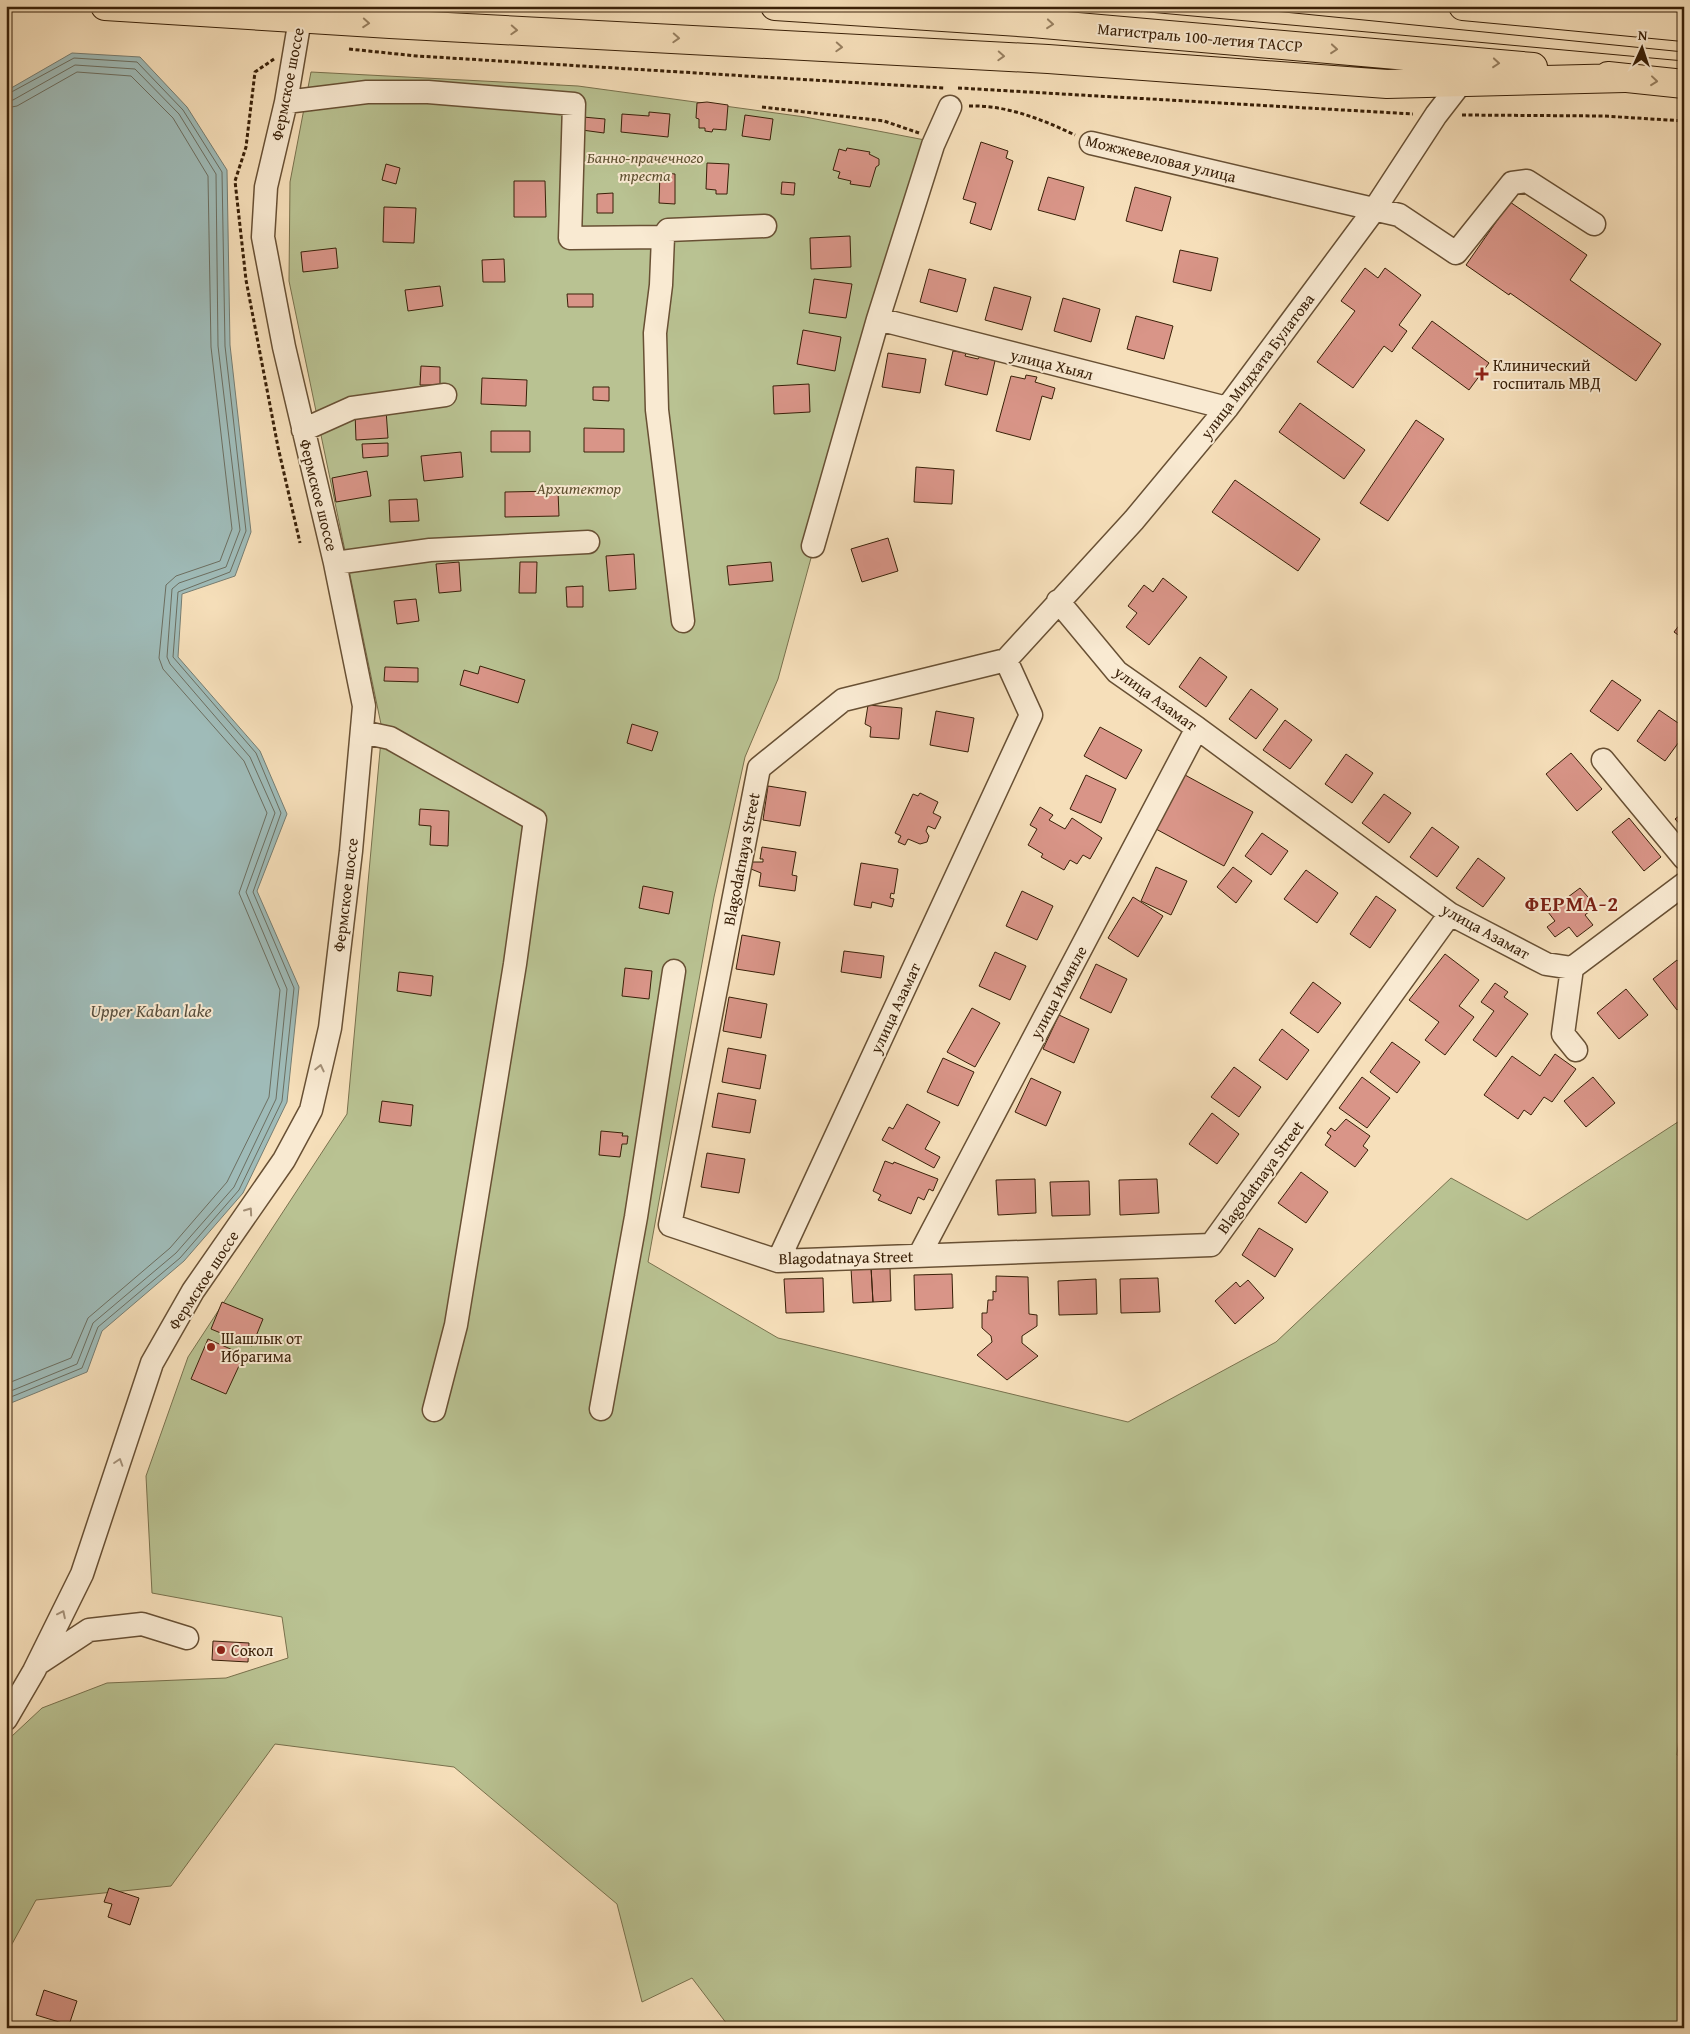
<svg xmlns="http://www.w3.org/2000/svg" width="1690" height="2034" viewBox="0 0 1690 2034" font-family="'Gentium Book Plus',serif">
<rect width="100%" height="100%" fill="#f6dfba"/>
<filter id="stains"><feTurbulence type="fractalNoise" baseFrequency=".004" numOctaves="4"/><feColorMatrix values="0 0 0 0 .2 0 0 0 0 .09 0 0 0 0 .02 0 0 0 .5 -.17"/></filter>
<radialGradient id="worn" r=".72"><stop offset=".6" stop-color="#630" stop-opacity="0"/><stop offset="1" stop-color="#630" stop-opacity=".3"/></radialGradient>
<!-- green -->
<path fill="#b9c292" stroke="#79714d" d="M311 72 578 86 805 117 925 140 778 679 745 757 714 897 648 1262 778 1338 1128 1422 1276 1342 1451 1178 1527 1220 1684 1118V1696L1677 1755 1684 1757V2028H730L692 1978 642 2002 617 1904 454 1767 275 1744 171 1886 36 1900 6 1955V1746L12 1736 42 1708 107 1683 226 1678 288 1658 282 1617 152 1593 146 1476 188 1357 347 1114 382 729 289 281 290 182Z"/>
<!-- water -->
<path fill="#9fbbb8" stroke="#767d72" d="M72 53 140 57 187 107 227 170 230 345 251 532 235 576 182 594 178 657 260 751 287 814 257 891 299 987 287 1102 243 1193 184 1261 102 1331 87 1372 6 1405V91Z"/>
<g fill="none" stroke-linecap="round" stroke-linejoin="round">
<!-- shore -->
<path stroke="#6c6e60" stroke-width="1" d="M6 95 74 58 137 62 183 110 222 172 225 346 246 531 230 572 178 592 173 657 256 753 281 813 253 892 294 988 282 1101 239 1190 180 1258 98 1327 82 1368 6 1399
M6 101 13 100 75 65 135 69 179 114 216 174 218 346 240 530 226 567 179 583 172 589 167 657 170 664 250 757 275 813 246 892 287 989 276 1099 234 1187 176 1253 93 1323 77 1364 6 1393
M6 108 17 106 77 72 131 76 173 118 208 176 211 347 232 529 220 561 176 576 166 585 159 658 163 669 244 761 267 813 239 893 280 990 269 1097 227 1182 170 1248 88 1318 71 1358 6 1384"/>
</g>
<!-- building -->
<path fill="#d99588" stroke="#392008" d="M707 102 728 105 726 130 713 129 712 132 705 131V128H699V119L696 118 697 103Z
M649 112 670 114 668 137 621 132 622 114 649 116Z
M745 115 773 119 770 140 742 136Z
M583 117 605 119 604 133 582 130Z
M981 142 1008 151 1006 158 1013 161 991 230 970 223 976 203 963 199Z
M847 148 870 152 869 154 879 159V165L876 167 870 187 850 184 851 181 838 178 840 172 833 170 839 149 846 151Z
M707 163 729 164 727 194H716V190L706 189Z
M386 164 400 168 396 184 382 180Z
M660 173 675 174V204L659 203Z
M1048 177 1084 187 1075 220 1038 210Z
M514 181H545L546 217H514Z
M782 182 795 183 794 195 781 194Z
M1135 187 1171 197 1162 231 1126 221Z
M613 193V213H597V194Z
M1510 202 1587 255 1570 280 1661 344 1636 381 1510 293 1509 295 1466 265Z
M384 207 416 208 414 243 383 242Z
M850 236 851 267 811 269 810 238Z
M336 248 338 268 303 272 301 252Z
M1180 250 1218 258 1211 291 1173 282Z
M504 259 505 282H483L482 260Z
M1365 268 1378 278 1385 268 1421 295 1399 325 1407 331 1392 352 1384 346 1353 388 1317 362 1355 311 1341 301Z
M929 269 966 279 957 312 920 302Z
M814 279 852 284 846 318 809 313Z
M440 286 443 306 408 311 405 290Z
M994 287 1031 297 1022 330 985 320Z
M567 294H593V307H568Z
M1063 298 1100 309 1091 342 1054 331Z
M1136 316 1173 326 1164 359 1127 349Z
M1432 321 1489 363 1469 390 1412 348Z
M803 330 841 337 835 371 797 364Z
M953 351 966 353 965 356 978 359 980 356 995 361 987 395 945 385Z
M888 353 926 359 920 393 882 387Z
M421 366 440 367V385H420Z
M1026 375 1037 377 1035 382 1055 388 1052 399 1042 396 1030 440 996 431 1011 376 1025 379Z
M482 378 527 380 526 406 481 404Z
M809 384 810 412 774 414 773 386Z
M593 387H609V401L593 400Z
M1300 403 1365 450 1344 479 1279 432Z
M386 410 388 438 356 440 355 412Z
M1416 420 1444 439 1388 521 1360 503Z
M584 428 624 429V452H584Z
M491 431H530V452H491Z
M388 443V456L363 458 362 444Z
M461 452 463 477 424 481 421 456Z
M916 467 954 470 952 504 914 502Z
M367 471 371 496 336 502 332 478Z
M1235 480 1320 539 1298 571 1212 512Z
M558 491 559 516 505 517V492Z
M417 499 419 521 390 522 389 500Z
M888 538 898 571 862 582 851 549Z
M634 554 636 589 609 591 606 556Z
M459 562 461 591 439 593 436 564Z
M520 562H537L536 593H519Z
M771 562 773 581 729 585 727 566Z
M1163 578 1187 597 1149 645 1126 627 1137 613 1128 606 1144 585 1153 592Z
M583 586V607H567L566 587Z
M416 599 419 621 397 624 394 601Z
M1684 619V639L1674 632Z
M1200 657 1227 677 1206 707 1179 687Z
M480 666 525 680 518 703 460 685 464 670 478 674Z
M385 667 418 668V682L384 681Z
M1612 680 1641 700 1618 731 1590 711Z
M1251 689 1278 709 1256 739 1229 719Z
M868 705 902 708 899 739 870 737 871 727 865 724Z
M1659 710 1684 727V735L1665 761 1637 741Z
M936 711 974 718 968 752 930 745Z
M1285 720 1312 740 1290 769 1263 750Z
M632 724 658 732 652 751 627 743Z
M1100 727 1142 750 1126 779 1084 756Z
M1571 753 1602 789 1577 811 1546 774Z
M1346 754 1373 773 1352 803 1325 784Z
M1086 775 1116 789 1101 823 1070 809Z
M1185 775 1253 812 1224 866 1156 829Z
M768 786 806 792 800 826 763 820Z
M920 793 938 802 933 813 941 817 935 829 928 826 926 831 929 836 927 842 920 844 908 839 905 845 898 842 901 836 895 833 913 794 918 796Z
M1384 794 1411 813 1389 843 1362 823Z
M1040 807 1053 815 1049 820 1065 829 1072 818 1102 838 1090 859 1083 855 1077 864 1070 860 1064 870 1041 857 1043 854 1028 845 1037 829 1030 825Z
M420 809 449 811 448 846 430 845 431 826 419 825Z
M1684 812V829L1675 819Z
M1629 818 1661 857 1644 871 1612 832Z
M1432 827 1459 847 1437 877 1410 857Z
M1262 833 1288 851 1271 875 1245 856Z
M762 847 796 852 792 875 797 876 795 891 759 886 761 873 751 869 752 862H763V859H760Z
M1478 858 1505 878 1483 907 1456 888Z
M861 863 898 869 894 894 891 893 890 898 894 899 892 907 872 902 871 908 854 905Z
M1156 867 1187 881 1171 915 1141 901Z
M1233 867 1252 881 1236 903 1217 887Z
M1306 870 1338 893 1317 923 1284 899Z
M643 886 673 892 669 914 639 908Z
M1580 888 1596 906 1585 915 1593 925 1577 937 1569 927 1555 937 1547 927 1555 921 1548 912Z
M1022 891 1053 906 1037 940 1006 926Z
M1376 896 1396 910 1370 948 1350 934Z
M1133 897 1163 916 1138 957 1108 938Z
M742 935 780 942 774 975 736 969Z
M844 951 884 956 881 978 841 972Z
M995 952 1026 966 1010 1000 979 986Z
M1445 954 1479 980 1459 1006 1474 1017 1445 1055 1425 1040 1439 1022 1409 1000Z
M1677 960 1684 968V1004L1677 1010 1653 979Z
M1096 964 1127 979 1111 1013 1080 998Z
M625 968 652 971 649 999 622 996Z
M399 972 433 976 431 996 397 991Z
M1313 982 1341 1003 1318 1033 1290 1013Z
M1495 983 1508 992 1504 997 1528 1014 1496 1057 1473 1040 1494 1011 1481 1002Z
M1626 989 1648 1015 1619 1039 1597 1013Z
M729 997 767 1004 761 1038 723 1031Z
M972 1008 1000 1023 975 1067 947 1052Z
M1059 1015 1089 1029 1074 1063 1043 1049Z
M1282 1029 1309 1050 1287 1080 1259 1060Z
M1392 1042 1420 1062 1397 1093 1370 1072Z
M728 1048 766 1055 760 1089 722 1082Z
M1555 1054 1576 1069 1552 1102 1544 1097 1531 1115 1524 1110 1518 1119 1484 1095 1512 1056 1540 1076Z
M943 1058 974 1072 958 1106 927 1092Z
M1234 1067 1261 1087 1239 1117 1211 1097Z
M1362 1077 1390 1098 1367 1128 1339 1108Z
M1593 1077 1615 1103 1586 1127 1564 1101Z
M1031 1078 1061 1092 1046 1126 1015 1112Z
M718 1093 756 1100 750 1133 712 1127Z
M382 1101 413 1105 411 1126 379 1122Z
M907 1104 940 1122 925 1149 940 1157 934 1168 882 1140 889 1127 893 1129Z
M1212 1113 1239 1134 1217 1164 1189 1144Z
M1346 1119 1370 1136 1363 1146 1368 1150 1355 1167 1325 1145 1331 1136 1327 1133 1331 1128 1335 1131Z
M601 1131 623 1133 622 1136H628L627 1144H622L620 1157 599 1155Z
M707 1153 745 1159 739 1193 701 1187Z
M885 1161 893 1164 894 1162 938 1179 933 1191 929 1189 924 1200 918 1197 911 1214 878 1200 881 1195 873 1191Z
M1301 1172 1328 1192 1306 1223 1278 1203Z
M1035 1179 1036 1213 998 1215 996 1180Z
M1157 1179 1159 1213 1120 1215 1119 1180Z
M1089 1181 1090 1215 1052 1216 1050 1182Z
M1259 1228 1293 1249 1275 1277 1242 1255Z
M871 1267H890L891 1301 873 1302Z
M871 1267 873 1302 853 1303 851 1268Z
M952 1274 953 1308 915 1310 914 1275Z
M996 1276 1028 1277 1029 1314 1037 1315V1326L1022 1336V1343L1038 1356 1007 1380 977 1355 992 1342 991 1336 982 1328V1313H987L988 1300H993V1291L996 1292Z
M823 1278 824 1312 786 1313 784 1279Z
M1158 1278 1160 1312 1121 1313 1120 1279Z
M1096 1279 1097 1314 1059 1315 1058 1281Z
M1248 1280 1264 1298 1235 1324 1215 1301 1236 1282 1240 1287Z
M222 1302 263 1319 252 1346 211 1329Z
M208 1339 244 1355 226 1394 191 1379Z
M213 1641 249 1643 248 1662 212 1660Z
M109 1888 139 1898 130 1925 108 1917 112 1904 104 1902Z
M44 1990 77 2001 69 2025 36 2015Z"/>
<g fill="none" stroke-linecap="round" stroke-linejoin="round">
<!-- minor casing -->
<g stroke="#685034" stroke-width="25">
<path id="minor" d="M286 102 367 92H428L574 104 570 238 663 237
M1091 143 1399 215 1456 253 1512 183 1527 181 1594 224
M878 319 1227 408
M303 430 352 408 445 395
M813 546 878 319 933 145 950 107
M335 563 430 550 588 542
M1058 601 1117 672 1197 728 1450 914 1546 964 1572 968 1684 884
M683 621 657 410 655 333 661 285 663 237 668 230 765 226
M1006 660 843 700 759 768 670 1225 778 1261 1211 1245 1450 914
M362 732 390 738 535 820 515 964 456 1325 434 1410
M1603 760 1684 858
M1572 968 1563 1034 1576 1050
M919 1256 1197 728
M778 1261 1031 715 1006 660 1134 520 1227 408 1374 210 1436 115 1460 84
M601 1409 636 1217 674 971
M39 1663 89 1630 142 1624 187 1638
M6 1719 34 1671 82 1574 152 1363 193 1291 284 1160 311 1110 330 1028 351 851 364 706 335 563 284 347 263 237 266 187 286 102 300 19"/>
</g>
<!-- major casing -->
<g stroke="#392008" stroke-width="30">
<path id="major" d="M105 6 390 24 1048 59 1387 84 1625 78
M775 6 1032 23 1533 67
M1463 6 1684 27
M1608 76 1684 84"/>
</g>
<!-- path -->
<path stroke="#392008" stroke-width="3" stroke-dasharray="4 2.5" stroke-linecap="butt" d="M349 49 417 56 944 88
M274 59 255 72 246 147 235 181 246 280 278 447 300 543
M958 88 1413 114
M969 106C1007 105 1041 119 1075 135
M762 107 884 121 919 133
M1462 115 1604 116 1684 121"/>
<!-- minor -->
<use href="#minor" stroke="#f9ead2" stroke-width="22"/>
<!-- major -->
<use href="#major" stroke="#f6dfba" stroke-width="28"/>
<!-- tram -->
<path stroke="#392008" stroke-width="1" d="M1083 6 1684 61
M1224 6 1684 52"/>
</g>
<!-- one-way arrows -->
<defs><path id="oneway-chevron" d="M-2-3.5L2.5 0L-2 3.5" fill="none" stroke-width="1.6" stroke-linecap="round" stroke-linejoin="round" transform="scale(1.25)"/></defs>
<g stroke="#988061">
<use href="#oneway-chevron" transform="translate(366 23) rotate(4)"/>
<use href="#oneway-chevron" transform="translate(1050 24) rotate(5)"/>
<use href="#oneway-chevron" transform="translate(514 30) rotate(3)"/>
<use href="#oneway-chevron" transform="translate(676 38) rotate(3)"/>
<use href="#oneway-chevron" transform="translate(839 47) rotate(3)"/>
<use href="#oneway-chevron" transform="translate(1334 49) rotate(5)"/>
<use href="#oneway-chevron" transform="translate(1001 56) rotate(3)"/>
<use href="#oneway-chevron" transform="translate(1496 63) rotate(5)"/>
<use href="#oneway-chevron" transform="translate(1654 81) rotate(6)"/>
</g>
<g stroke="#a38f77">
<use href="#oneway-chevron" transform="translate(320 1068) rotate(-77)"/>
<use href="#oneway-chevron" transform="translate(249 1211) rotate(-55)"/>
<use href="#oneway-chevron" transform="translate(119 1462) rotate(-72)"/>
<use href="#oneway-chevron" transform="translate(62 1614) rotate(-64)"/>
</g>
<!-- markers -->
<g fill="#8f2418" stroke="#f9ead2" stroke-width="2">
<path d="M1479.5 366.5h5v5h5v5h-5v5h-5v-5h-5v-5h5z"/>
<circle cx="211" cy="1347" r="5"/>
<circle cx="221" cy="1650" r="5"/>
</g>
<g text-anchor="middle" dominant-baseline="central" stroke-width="4" stroke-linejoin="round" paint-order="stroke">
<!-- street labels -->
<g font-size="16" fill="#392008" stroke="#f9ead2">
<text transform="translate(1200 37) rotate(5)">Магистраль 100-летия ТАССР</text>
<text transform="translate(287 84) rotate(-79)">Фермское шоссе</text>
<text transform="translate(1161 158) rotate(14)">Можжевеловая улица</text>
<text transform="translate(1052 364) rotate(14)">улица Хыял</text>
<text transform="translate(1257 366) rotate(-53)">улица Мидхата Булатова</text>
<text transform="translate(319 495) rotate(76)">Фермское шоссе</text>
<text transform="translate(1156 698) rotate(36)">улица Азамат</text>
<text transform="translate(741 859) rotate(-79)">Blagodatnaya Street</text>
<text transform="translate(345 895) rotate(-83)">Фермское шоссе</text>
<text transform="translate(1486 931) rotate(29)">улица Азамат</text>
<text transform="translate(1058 992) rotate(-62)">улица Имянле</text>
<text transform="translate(895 1008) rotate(-65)">улица Азамат</text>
<text transform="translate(1260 1177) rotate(-54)">Blagodatnaya Street</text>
<text transform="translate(846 1257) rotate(-1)">Blagodatnaya Street</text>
<text transform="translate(203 1280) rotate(-57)">Фермское шоссе</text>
</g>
<!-- park labels -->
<g font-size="16" font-style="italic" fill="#5f5131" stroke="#f9ead2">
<text x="645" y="157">Банно-прачечного<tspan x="645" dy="18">треста</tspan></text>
<text x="579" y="488">Архитектор</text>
</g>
<!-- poi labels -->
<g font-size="16" fill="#392008" stroke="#f9ead2" text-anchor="start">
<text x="1493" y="365">Клинический<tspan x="1493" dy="18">госпиталь МВД</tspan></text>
<text x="221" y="1338">Шашлык от<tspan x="221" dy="18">Ибрагима</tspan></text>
<text x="231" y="1650">Сокол</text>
</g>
<!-- water labels -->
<g font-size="18" font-style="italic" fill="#584e3d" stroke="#f9ead2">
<text x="151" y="1010">Upper Kaban lake</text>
</g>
<!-- district labels -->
<g font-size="21" font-weight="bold" letter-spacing="1" fill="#7a1f14" stroke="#f9ead2">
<text x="1572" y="903">ФЕРМА-2</text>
</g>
</g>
<!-- margin -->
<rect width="1690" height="2034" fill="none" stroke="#f6dfba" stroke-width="25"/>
<rect x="8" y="8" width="1675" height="2019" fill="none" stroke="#392008" stroke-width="2.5"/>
<rect x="12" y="12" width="1665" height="2009" fill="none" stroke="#392008"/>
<!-- north arrow -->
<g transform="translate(1642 48) rotate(3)" stroke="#f9ead2" stroke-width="4" paint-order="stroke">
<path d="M0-4L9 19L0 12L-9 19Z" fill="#392008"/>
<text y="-8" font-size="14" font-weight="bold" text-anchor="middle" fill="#392008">N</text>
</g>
<rect width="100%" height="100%" filter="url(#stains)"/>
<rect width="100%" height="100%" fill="url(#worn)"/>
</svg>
